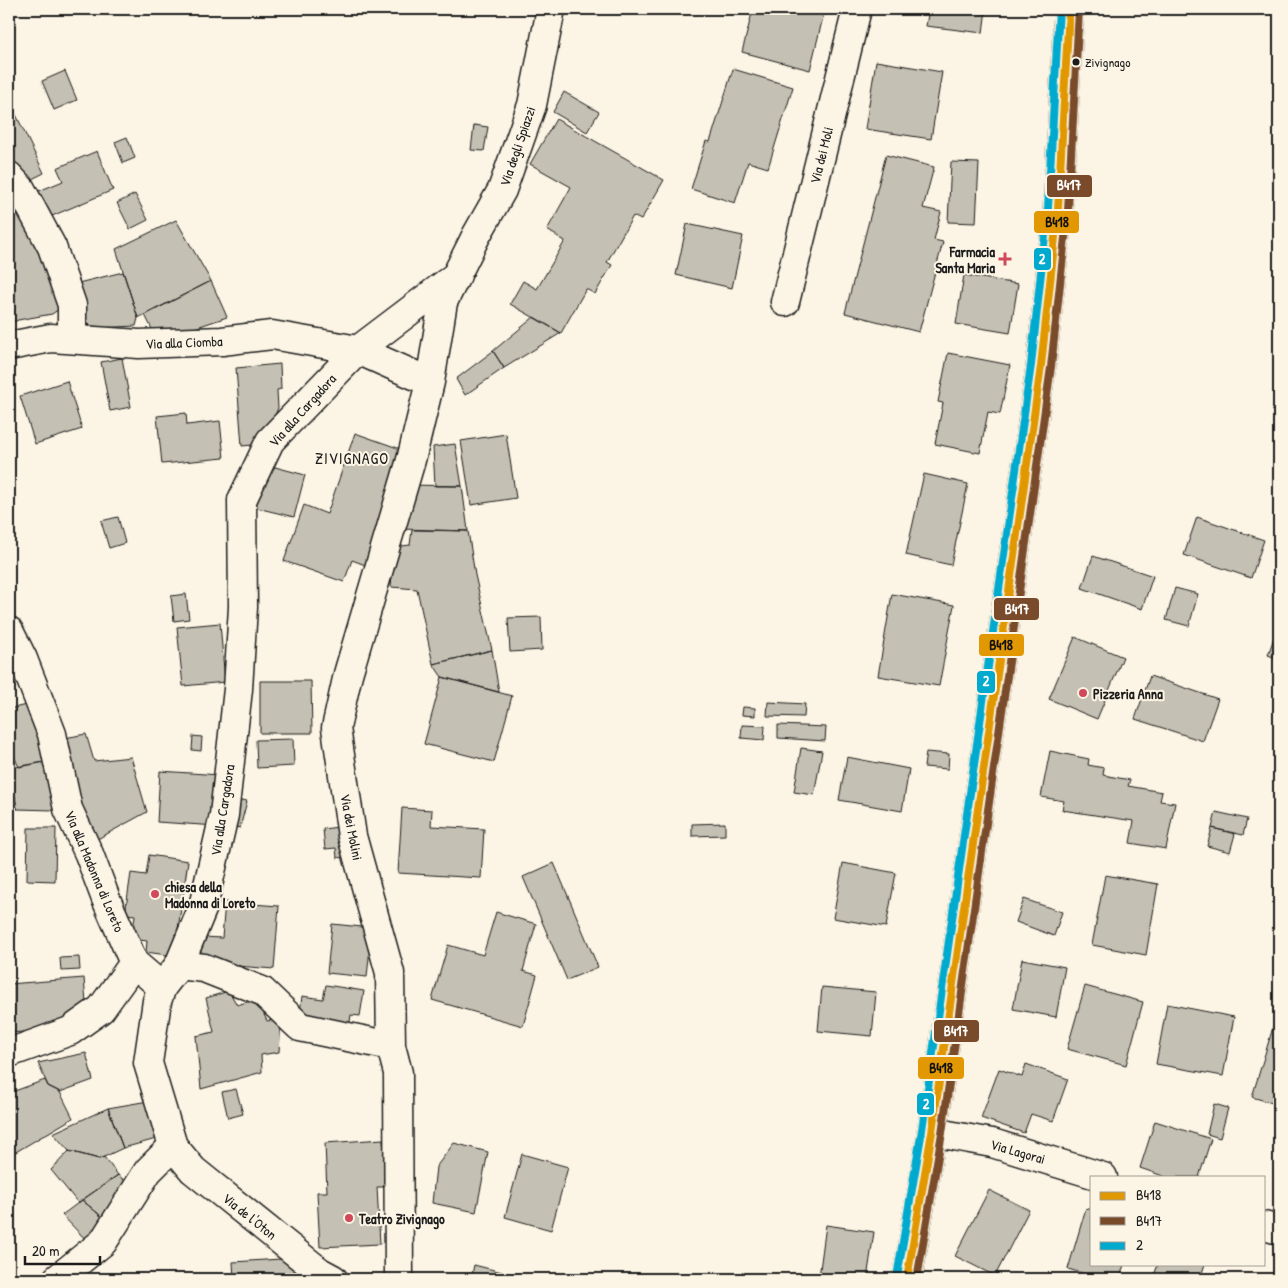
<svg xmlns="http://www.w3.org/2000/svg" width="1288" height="1288" viewBox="0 0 1288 1288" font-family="'Patrick Hand',sans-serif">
<rect width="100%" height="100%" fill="#fcf5e5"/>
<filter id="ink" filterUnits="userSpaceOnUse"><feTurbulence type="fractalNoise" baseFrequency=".02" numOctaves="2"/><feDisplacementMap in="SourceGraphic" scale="10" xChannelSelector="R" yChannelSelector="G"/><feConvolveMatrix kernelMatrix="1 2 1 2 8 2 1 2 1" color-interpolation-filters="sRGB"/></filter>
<g filter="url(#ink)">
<!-- building -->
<path fill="#c4c0b3" stroke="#1c1c1c" d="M760 9H825L810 70 742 52 752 13 758 15Z
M929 9H986L983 33 926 26Z
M876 61 942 72 931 139 865 129Z
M733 69 793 87 768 168 748 162 735 203 691 189 706 141 710 142Z
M65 71 77 100 54 110 42 81Z
M564 92 599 112 587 132 553 112Z
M9 100 44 173 20 185 9 162Z
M556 119 664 180 641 220 633 216 607 262 612 265 595 294 586 289 561 333 510 304 523 281 537 289 565 241 547 230 571 187 530 164Z
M474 125 488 127 484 151 471 150Z
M127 137 135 158 123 163 115 142Z
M97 151 113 190 45 219 34 193 63 181 57 168Z
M886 155 934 167 923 208 941 212 934 240 943 242 919 332 845 313Z
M951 162 979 163 976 223 948 222Z
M9 193 69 302 52 314 18 320 9 324Z
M135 194 148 220 130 229 117 203Z
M176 220 211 281 138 318 116 249Z
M687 224 743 236 732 288 676 275Z
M123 272 138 318 136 326 97 328 84 322 70 285Z
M964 275 1018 284 1010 333 956 324Z
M211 281 227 317 194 328 155 335 145 315Z
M534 317 561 333 504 368 493 351Z
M493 351 504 368 465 395 456 379Z
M948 353 1010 365 1000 414 988 412 980 453 935 444 943 403 938 402Z
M122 358 131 407 110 411 101 362Z
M280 364 281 389 277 390 278 408 263 444 242 446 236 368Z
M67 381 82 429 35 444 20 396Z
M186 413 187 425 220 421 224 458 162 464 157 416Z
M355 433 409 452 368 566 352 560 344 582 284 561 304 505 327 514Z
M506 434 516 498 471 505 461 441Z
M455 444 462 486H435L433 447Z
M264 464 305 475 294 517 253 507Z
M924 474 968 484 951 565 906 555Z
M410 485 462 486 468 531 402 529Z
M118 517 125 543 109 548 101 521Z
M1197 517 1264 540 1251 578 1184 555Z
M412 530 468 531 475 575 492 650 433 664 417 589 391 587 394 547 410 545Z
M1093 556 1153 576 1142 609 1082 588Z
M1175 588 1198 594 1189 626 1166 620Z
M186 594 189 619 174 621 171 596Z
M892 594 954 605 939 686 878 676Z
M541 617 542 650 510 652 508 618Z
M220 623 225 682 183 686 177 627Z
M1279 623V659L1268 655Z
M1075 637 1123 657 1097 719 1049 699Z
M492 650 499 692 442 677 433 664Z
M1150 676 1218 699 1203 741 1135 719Z
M442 677 512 696 494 762 424 744Z
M260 681H311L312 733H260Z
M768 702 805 704 804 717 767 716Z
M35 703 50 761 19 767 9 746V709Z
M743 707 755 708V716L742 715Z
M742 725 765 726 764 740 741 738Z
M778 725 826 727 825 741 778 738Z
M86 734 94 761 131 757 147 812 92 842 59 739Z
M193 736 202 737 201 751 192 750Z
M293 739 294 766 257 768 256 740Z
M801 748 822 751 814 795 794 792Z
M1050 751 1089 759 1088 765 1104 768 1103 775 1130 780 1128 786 1162 792 1160 801 1175 803 1166 849 1130 843 1134 821 1062 810 1064 801 1041 797Z
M926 752 949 754 948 769 924 767Z
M847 757 909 769 902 811 839 800Z
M50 761 53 810 17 809 10 768Z
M9 765 10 768 17 809H9Z
M160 771 220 775 217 826 157 822Z
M237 799 247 801 240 828 230 826Z
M402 808 432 810 431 826 484 829 481 878 398 873Z
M1216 812 1247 819 1243 835 1212 828Z
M725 823V835L692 836V824Z
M346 826 349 856 337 858 336 848 325 849 323 829Z
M28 828H56L55 881 27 880Z
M1212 828 1235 834 1230 852 1207 846Z
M149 855 188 861 174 956 146 952 147 941 132 939 135 915 125 914 131 873 146 875Z
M554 863 598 967 567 980 523 877Z
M843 863 896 873 886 927 833 918Z
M1105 875 1158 884 1146 955 1092 945Z
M1024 899 1062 912 1054 936 1016 922Z
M225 902 279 906 274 969 200 963 202 937 222 938Z
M496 912 536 924 523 971 537 975 523 1026 432 1000 448 945 483 955Z
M332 924 372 928 367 977 327 973Z
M79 957 80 970 61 971 60 958Z
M1022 959 1065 967 1056 1017 1013 1009Z
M84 978 87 1016 63 1018 64 1029 9 1033V984Z
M326 985 364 991 360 1016 351 1015 349 1028 299 1021 302 996 323 999Z
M1085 986 1143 1002 1126 1065 1067 1049Z
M822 987 876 992 872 1036 818 1031Z
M229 991 237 1005 257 999 267 1021 281 1019 279 1052 261 1055 262 1072 201 1089 196 1036 214 1032 206 998Z
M1167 1004 1234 1017 1223 1076 1156 1064Z
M1274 1024 1279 1025V1105L1252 1097Z
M86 1053 93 1080 60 1092 48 1086 38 1063Z
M1026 1064 1068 1079 1053 1121 1031 1114 1024 1133 981 1118 999 1069 1022 1077Z
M45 1080 48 1086 60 1092 73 1118 9 1156V1093Z
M236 1089 243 1114 228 1118 222 1092Z
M154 1100 160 1138 123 1148 108 1108Z
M1214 1104 1228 1108 1220 1138 1207 1134Z
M108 1108 123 1148 104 1157 99 1159 69 1151 53 1133Z
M1155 1121 1211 1139 1199 1177H1166L1140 1168Z
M383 1139 386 1187H377L380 1244 320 1247 317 1192H327L325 1143Z
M454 1143 488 1152 476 1212 432 1203 436 1167Z
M69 1151 99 1159 104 1157 118 1175 78 1203 51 1170Z
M522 1154 568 1167 551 1230 505 1217Z
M118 1175 131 1186 107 1221 82 1200Z
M989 1190 1029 1210 995 1276 955 1256Z
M82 1200 107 1221 87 1241 62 1215Z
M1086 1208 1092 1210V1264H1124L1120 1279H1103L1068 1269Z
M826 1225 874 1232 867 1279H833L819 1277Z
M297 1258 298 1279H234L233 1262Z
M1158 1264H1205L1200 1279H1153Z
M474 1265 522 1277V1279H471Z
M792 1274 819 1277 833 1279H791Z"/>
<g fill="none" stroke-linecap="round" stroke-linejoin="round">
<!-- minor casing -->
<g stroke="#1c1c1c" stroke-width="31">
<path id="minor" d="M9 176 21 189 52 247 72 305V339
M785 302 857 9
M9 346 51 338 139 344 222 341 272 335 358 350 430 382 443 302 476 236 502 190 532 105 551 9
M9 631 23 659 52 734 68 809 89 854 106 899 134 963 162 987
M179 965 204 968 262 991 300 1027 391 1046
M9 1053 70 1031 101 1009 134 963
M932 1132 992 1143 1103 1177
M1264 1226 1279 1230
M57 1279 103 1242 148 1171 173 1146
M333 1279 320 1272 193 1170 173 1146 148 1063 157 1001 162 987 179 965 203 907 224 815 238 689 243 607 242 500 270 441 358 350 457 275
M399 1279 398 1073 391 1046 390 973 352 836 336 728 348 674 411 460 430 382"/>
</g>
<!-- major casing -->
<g stroke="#1c1c1c" stroke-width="31">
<path id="major" d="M907 1279 932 1132 1041 366 1058 209 1069 9"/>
</g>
<!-- minor -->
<use href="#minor" stroke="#fcf5e5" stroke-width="28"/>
<!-- major -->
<use href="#major" stroke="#fcf5e5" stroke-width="28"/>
<!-- bus-1 casing -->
<g stroke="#fcf5e5" stroke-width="11">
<path id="bus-1" d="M907 1279 932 1132 1041 366 1058 209 1069 9"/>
</g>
<!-- bus-2 casing -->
<g stroke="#fcf5e5" stroke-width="11">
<path id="bus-2" d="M917 1279 942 1133 1051 367 1068 210 1079 10"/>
</g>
<!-- bus-3 casing -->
<g stroke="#fcf5e5" stroke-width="11">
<path id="bus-3" d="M897 1277 922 1130 1031 365 1048 208 1059 9"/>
</g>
<!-- bus-1 -->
<use href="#bus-1" stroke="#e19803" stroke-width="8"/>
<!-- bus-2 -->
<use href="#bus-2" stroke="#7a4b2a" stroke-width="8"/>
<!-- bus-3 -->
<use href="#bus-3" stroke="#00a9ce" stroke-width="8"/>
</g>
</g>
<!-- markers -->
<circle fill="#1c1c1c" stroke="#fcf5e5" stroke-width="2" cx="1076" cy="62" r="4.5"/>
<g fill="#d1495b" stroke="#fcf5e5" stroke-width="2">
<path d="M1002.5 251.5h5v5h5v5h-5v5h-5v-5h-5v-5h5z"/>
<circle cx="1083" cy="693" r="5"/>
<circle cx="155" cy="894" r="5"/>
<circle cx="349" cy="1218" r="5"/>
</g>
<g text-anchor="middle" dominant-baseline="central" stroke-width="4" stroke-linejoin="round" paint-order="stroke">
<!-- bus labels -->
<g font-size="13" fill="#1c1c1c" stroke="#fcf5e5" text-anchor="start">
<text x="1085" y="62">Zivignago</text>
</g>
<!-- street labels -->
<g font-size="14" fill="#1c1c1c" stroke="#fcf5e5">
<text transform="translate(517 146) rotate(-71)">Via degli Spiazzi</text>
<text transform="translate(821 155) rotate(-76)">Via dei Moli</text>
<text transform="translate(184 342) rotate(-2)">Via alla Ciomba</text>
<text transform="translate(302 410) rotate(-48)">Via alla Cargadora</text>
<text transform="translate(222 810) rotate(-81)">Via alla Cargadora</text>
<text transform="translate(352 827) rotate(79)">Via dei Molini</text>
<text transform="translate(95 871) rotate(67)">Via alla Madonna di Loreto</text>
<text transform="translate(1018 1151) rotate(16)">Via Lagorai</text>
<text transform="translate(250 1216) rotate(39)">Via de l'Oton</text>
</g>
<!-- poi labels -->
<g font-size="14" font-weight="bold" fill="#1c1c1c" stroke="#fcf5e5" text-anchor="start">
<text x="995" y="251" text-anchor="end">Farmacia<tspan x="995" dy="16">Santa Maria</tspan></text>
<text x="1093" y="693">Pizzeria Anna</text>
<text x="165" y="886">chiesa della<tspan x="165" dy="16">Madonna di Loreto</tspan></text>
<text x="359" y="1218">Teatro Zivignago</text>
</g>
<!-- quarter labels -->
<g font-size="16" letter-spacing="1" fill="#1c1c1c" stroke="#fcf5e5">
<text x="352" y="458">ZIVIGNAGO</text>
</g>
</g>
<g stroke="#fcf5e5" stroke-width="2">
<rect x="1046" y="174" width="47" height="24" rx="5" fill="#7a4b2a"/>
<rect x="1033" y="210" width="47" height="24" rx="5" fill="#e19803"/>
<rect x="1033" y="247" width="19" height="24" rx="5" fill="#00a9ce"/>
<rect x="993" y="597" width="47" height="24" rx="5" fill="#7a4b2a"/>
<rect x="978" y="633" width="47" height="24" rx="5" fill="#e19803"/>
<rect x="976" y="670" width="20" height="24" rx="5" fill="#00a9ce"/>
<rect x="933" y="1019" width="47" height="24" rx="5" fill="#7a4b2a"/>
<rect x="917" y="1056" width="48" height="24" rx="5" fill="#e19803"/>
<rect x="916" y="1092" width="19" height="24" rx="5" fill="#00a9ce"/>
</g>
<g font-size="14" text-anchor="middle" font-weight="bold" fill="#fff">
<text x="1069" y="190">B417</text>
<text x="1042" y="264">2</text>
<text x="1017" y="614">B417</text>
<text x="986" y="686">2</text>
<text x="956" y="1036">B417</text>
<text x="926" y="1109">2</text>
</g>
<g font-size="14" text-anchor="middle" font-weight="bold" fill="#111">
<text x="1057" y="227">B418</text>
<text x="1001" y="650">B418</text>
<text x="941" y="1073">B418</text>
</g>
<!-- margin -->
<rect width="1288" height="1288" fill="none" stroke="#fcf5e5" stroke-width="30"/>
<rect x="15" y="15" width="1258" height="1258" fill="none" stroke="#1c1c1c" stroke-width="2" filter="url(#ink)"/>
<!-- legend -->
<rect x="1090" y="1176" width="175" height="90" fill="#fcf5e5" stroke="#a29e95"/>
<rect x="1100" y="1192" width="25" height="8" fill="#e19803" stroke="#a29e95"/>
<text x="1136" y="1200" font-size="15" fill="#1c1c1c">B418</text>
<rect x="1100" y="1217" width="25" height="8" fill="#7a4b2a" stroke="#a29e95"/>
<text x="1136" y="1226" font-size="15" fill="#1c1c1c">B417</text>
<rect x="1100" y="1242" width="25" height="8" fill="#00a9ce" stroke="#a29e95"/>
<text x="1136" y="1250" font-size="15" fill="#1c1c1c">2</text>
<!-- scale -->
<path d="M25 1256v8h75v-8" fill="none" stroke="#1c1c1c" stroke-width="2.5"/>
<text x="32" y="1256" font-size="15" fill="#1c1c1c" stroke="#fcf5e5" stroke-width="4" paint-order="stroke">20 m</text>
</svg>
